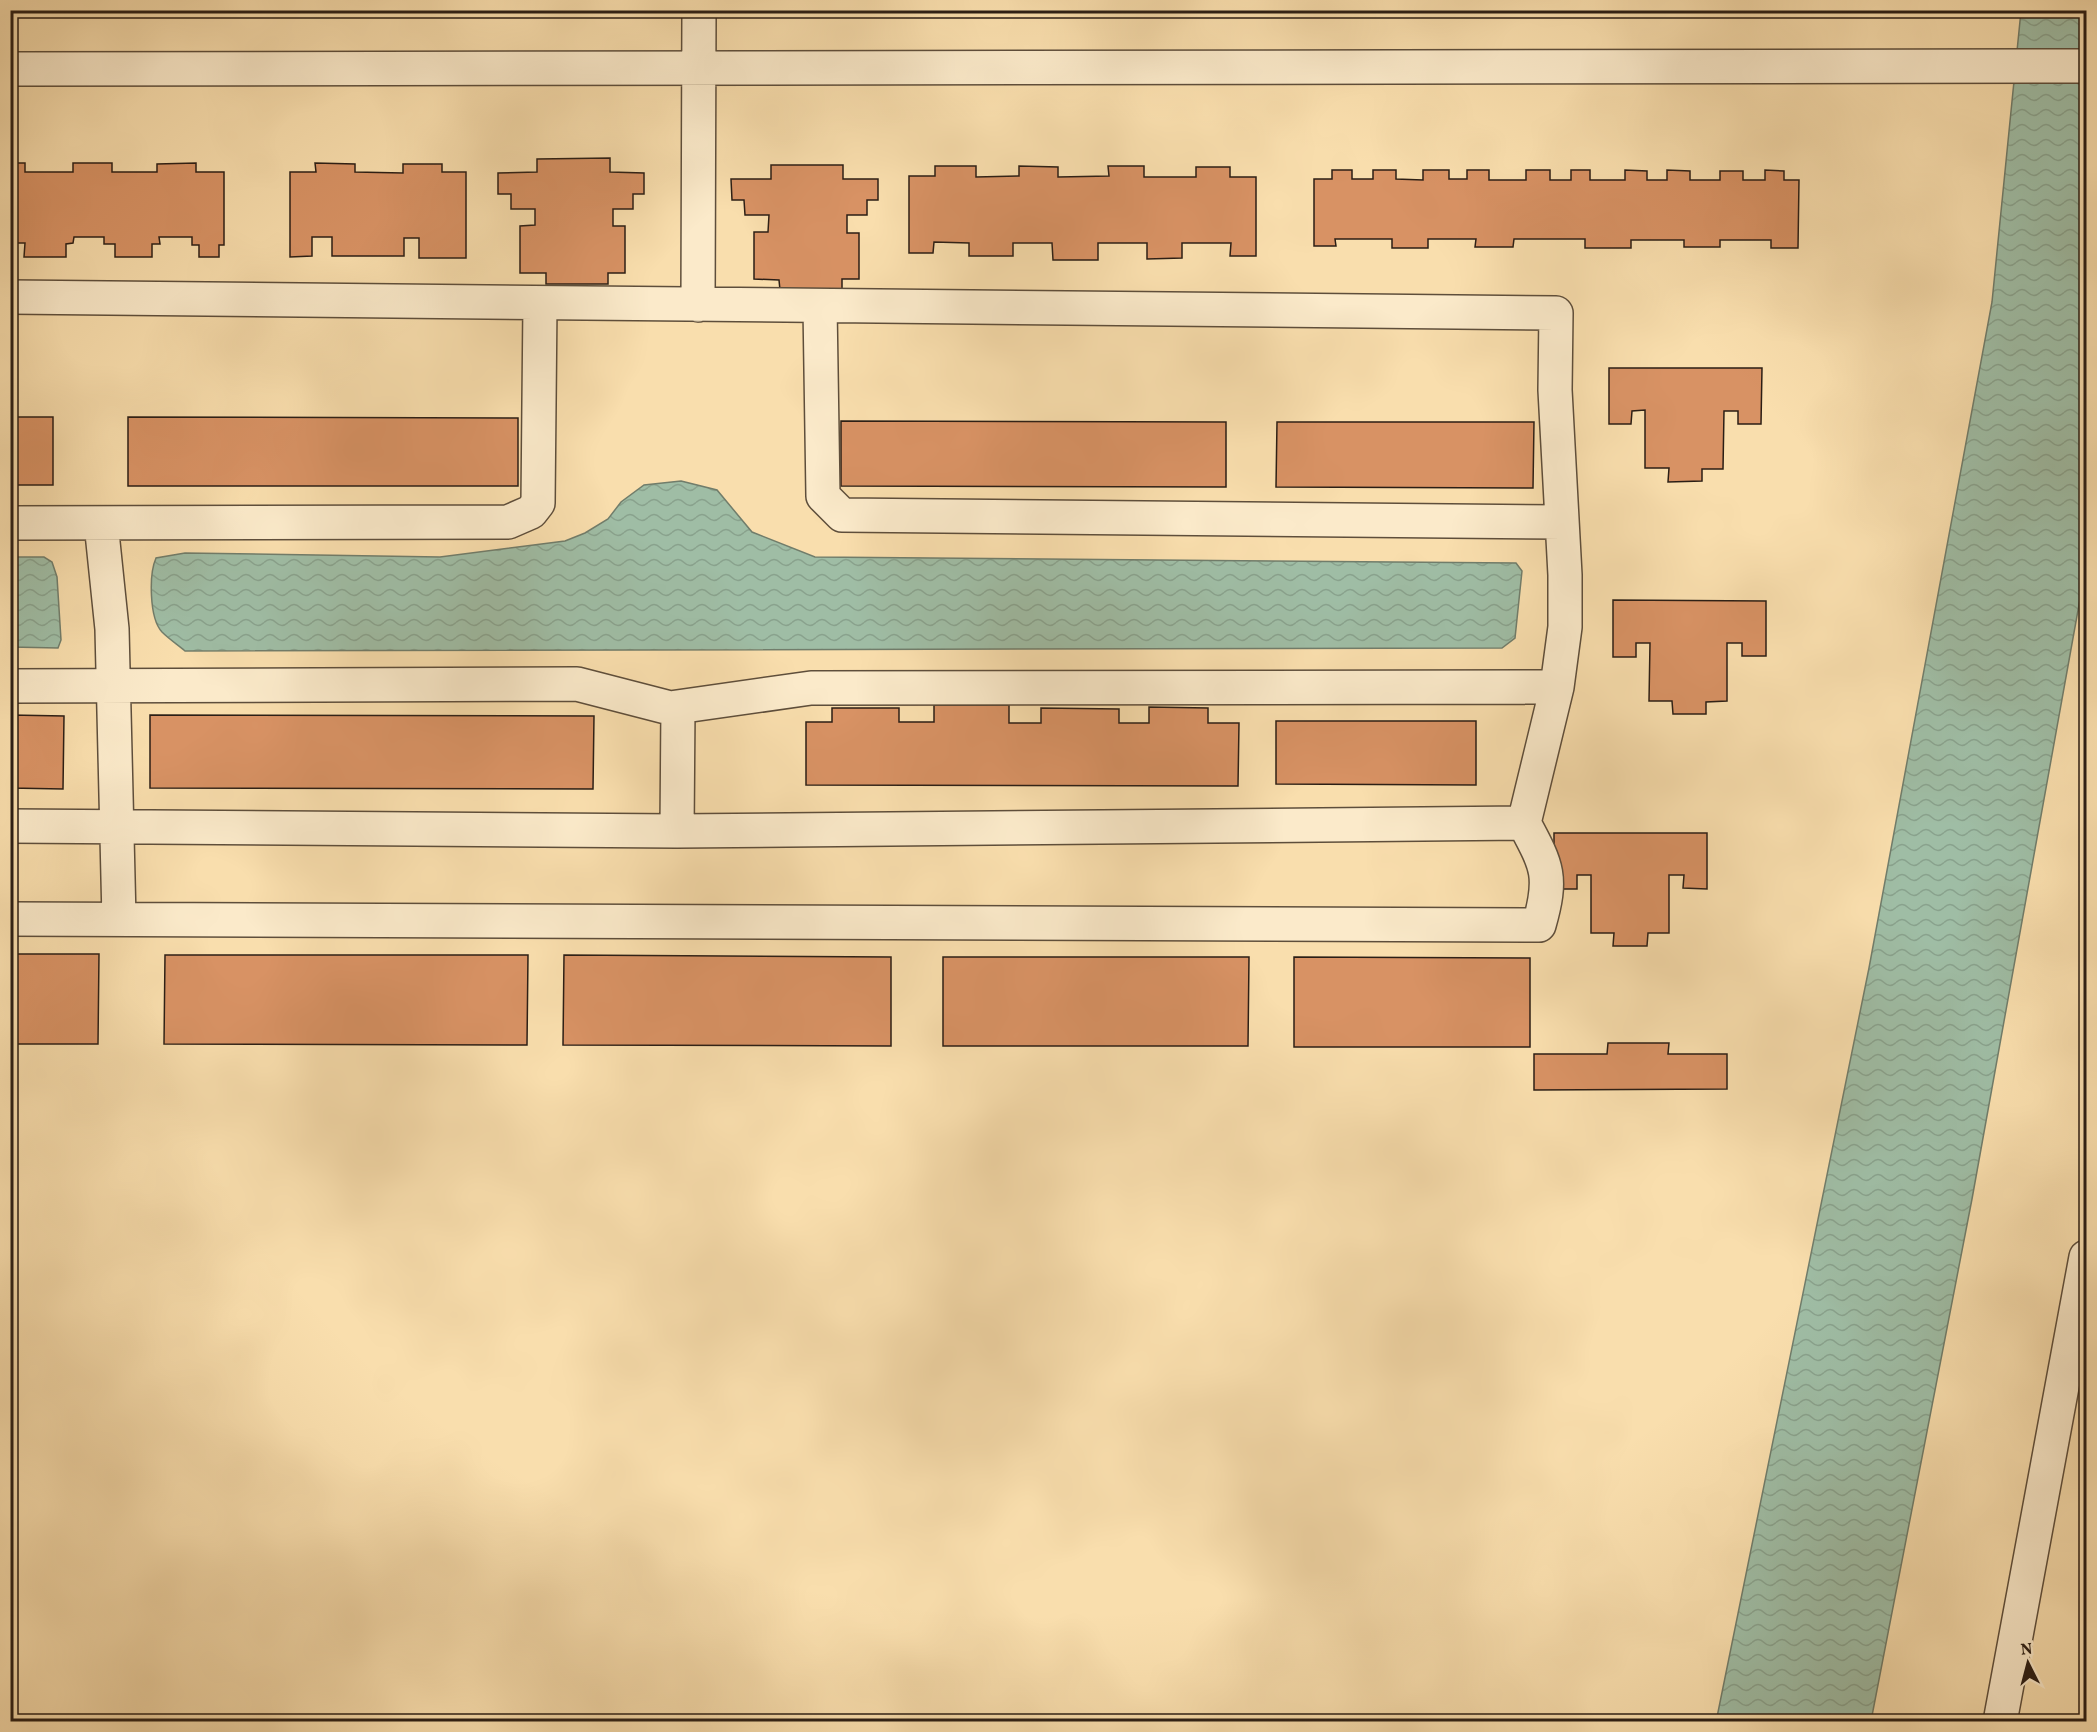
<svg xmlns="http://www.w3.org/2000/svg" width="2097" height="1732" viewBox="0 0 2097 1732" font-family="Vollkorn,serif">
<defs>
<pattern id="water-waves" width="16" height="10" patternUnits="userSpaceOnUse" patternTransform="scale(1.5)"><rect width="16" height="10" fill="#9fbda5"/><path d="M0 5q4-4 8 0t8 0" fill="none" stroke="#89a28d"/></pattern>
</defs>
<rect width="100%" height="100%" fill="#f9dead"/>
<filter id="stains"><feTurbulence type="fractalNoise" baseFrequency=".00333" numOctaves="4"/><feColorMatrix values="0 0 0 0 .2 0 0 0 0 .09 0 0 0 0 .02 0 0 0 .5 -.17"/></filter>
<radialGradient id="worn" r=".72"><stop offset=".6" stop-color="#630" stop-opacity="0"/><stop offset="1" stop-color="#630" stop-opacity=".3"/></radialGradient>
<!-- water -->
<path fill="url(#water-waves)" stroke="#717d6b" stroke-width="1.5" d="M2021 11H2086V566L1972 1199 1871 1721 1716 1722 1869 968 1992 302Z
M681 481 717 490 752 532 815 557 1516 563 1522 571 1515 638 1502 648 185 651C178 645 169 639 162 632 149 618 149 574 156 558L185 553 440 557 565 541 585 533 608 519 621 502 644 485Z
M11 557H44L52 562 57 577 61 640 58 648 11 647Z"/>
<!-- building -->
<path fill="#d89264" stroke="#2b1e15" stroke-width="1.5" d="M610 158V172L644 173V194H633V209H613V226H625V273H608V284H546V273H520V226L535 225V209H511V194H498V173L537 172V159Z
M10 163H25V172H73V163H112V172H157V164L196 163V172H224V245H219V257H199V245H192V237H159L160 244H152V257H115V244H104V237H74L73 243 66 244V257H24L25 243H17V237H10Z
M315 163 355 164V172L403 173V164H442V172H466V258H419V238H404V256H332V237H312V256L290 257V172H316Z
M771 165H843V179H878V200H867V215H847V233H859V279H842V291L780 290 779 280 754 279V232H768L769 215H745L744 200H732L731 179H771Z
M935 166H976V177L1019 176V166L1058 167V177L1109 176 1108 166H1144V177H1196V167H1230V177H1256V256H1230L1231 243H1182V258L1147 259V243H1098V260H1053L1052 243H1013V256H969V243L934 242 933 253H909V176H935Z
M1332 170H1352V179H1373V170H1396V179L1423 180V170H1449V179H1467V170H1489V180H1526V170H1550V180H1571V170H1590V180H1625V170L1647 171V180H1667V170L1690 171V180H1720V171H1743V180H1765V170L1784 171V180H1799L1798 248H1771V240H1720V247H1684V240H1631V248H1585V239H1514L1513 247H1475L1476 239H1428V248H1392V239H1335L1336 246H1314V179H1332Z
M1609 368H1762L1761 424H1738V411H1724L1723 469H1702V481L1668 482 1669 468H1645V410L1632 411 1631 424H1609Z
M10 417H53V485H10Z
M128 417 518 418V486H128Z
M841 421 1226 422V487L841 486Z
M1277 422H1534L1533 488 1276 487Z
M1613 600 1766 601V656H1742V643H1727V701L1706 702V714H1673L1672 701H1649L1650 643H1636V657H1613Z
M934 705H1009V723H1041V708L1119 709V723H1149V707L1208 708V723H1239L1238 786 806 785V722H832V708H899V722H934Z
M10 715 64 716 63 789 10 788Z
M150 715 594 716 593 789 150 788Z
M1276 721H1476V785L1276 784Z
M1554 833H1707V889L1683 888 1684 875H1669V933H1648L1647 946H1613L1614 933H1591V875H1577V889H1554Z
M10 954H99L98 1044H10Z
M165 955H528L527 1045 164 1044Z
M564 955 891 957V1046L563 1045Z
M943 957H1249L1248 1046H943Z
M1294 957 1530 958V1047H1294Z
M1608 1043H1669L1668 1054H1727V1089L1534 1090V1054H1607Z"/>
<g fill="none" stroke-linecap="round" stroke-linejoin="round">
<!-- minor casing -->
<g stroke="#5e4e3b" stroke-width="36">
<path id="minor" d="M10 69 2086 66
M10 297 1556 313 1555 390 1565 575V627L1557 687 1524 823 677 831 10 826
M698 305 699 10
M820 306 823 496 842 515 1562 522
M10 523 508 522 531 512 538 503 540 303
M101 523 112 629 119 919
M10 686 577 684 670 708 811 688 1557 687
M677 831 678 707
M10 919 1539 925C1553 876 1547 866 1524 823
M2000 1722 2086 1257"/>
</g>
<!-- minor -->
<use href="#minor" stroke="#fbeaca" stroke-width="33"/>
</g>
<!-- margin -->
<rect width="2097" height="1732" fill="none" stroke="#f9dead" stroke-width="36"/>
<rect x="12" y="12" width="2073" height="1708" fill="none" stroke="#2b1e15" stroke-width="3"/>
<rect x="18" y="18" width="2061" height="1696" fill="none" stroke="#2b1e15" stroke-width="1.5"/>
<!-- north arrow -->
<g transform="translate(2028 1663) rotate(354)" stroke="#fbeaca" stroke-width="4.5" paint-order="stroke">
<path d="M0-4.5L10 22L0 15L-10 22Z" fill="#2b1e15"/>
<text y="-9" font-size="16" font-weight="bold" text-anchor="middle" fill="#2b1e15">N</text>
</g>
<rect width="100%" height="100%" filter="url(#stains)"/>
<rect width="100%" height="100%" fill="url(#worn)"/>
</svg>
